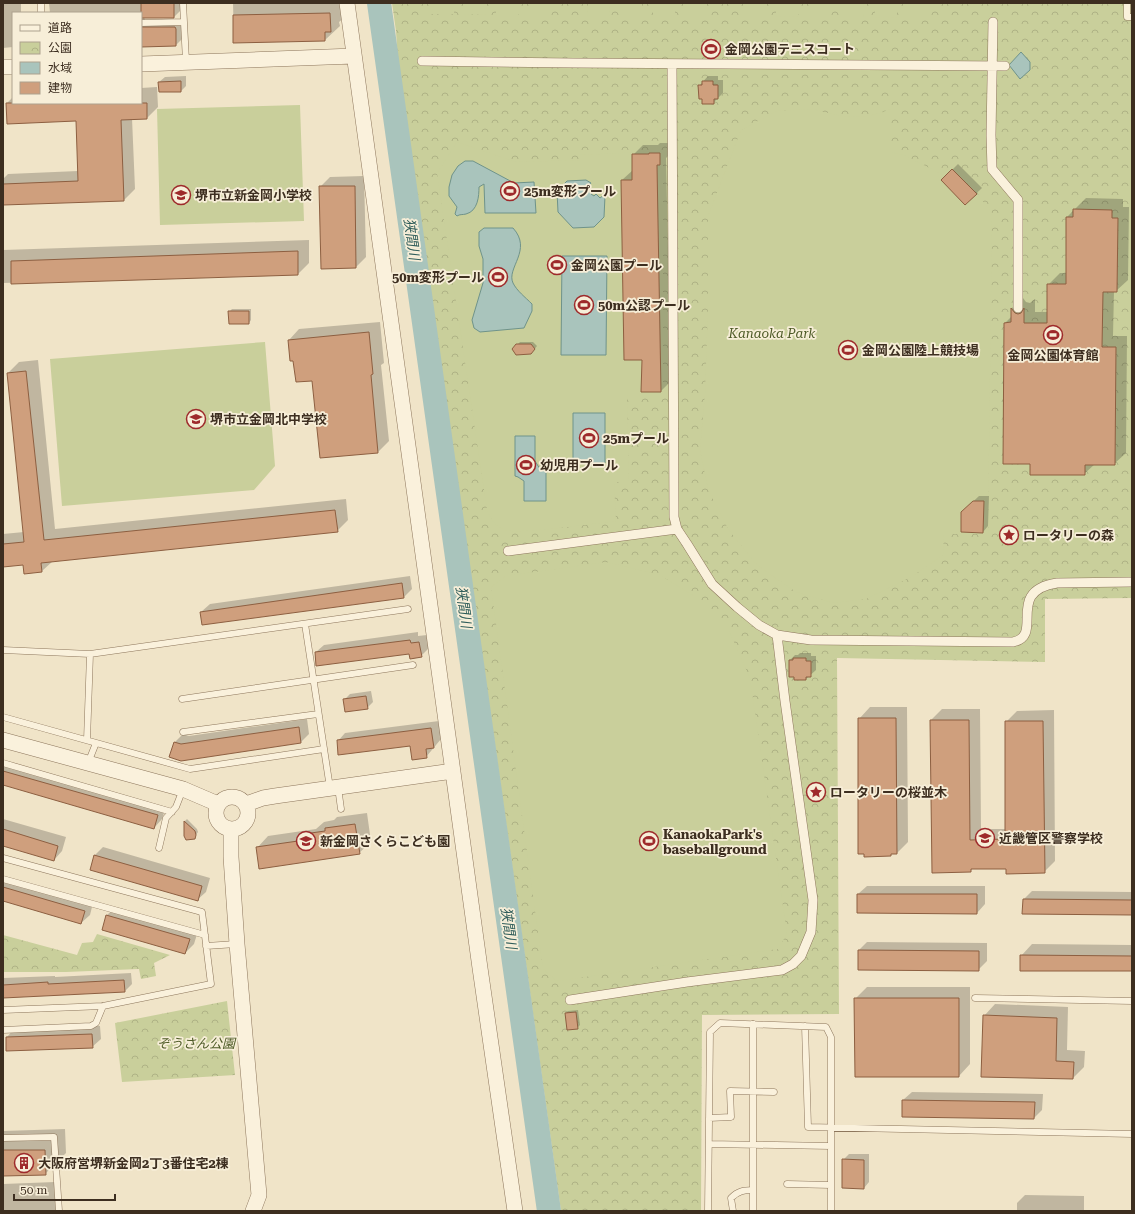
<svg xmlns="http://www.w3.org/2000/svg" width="1135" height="1214" viewBox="0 0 1135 1214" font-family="'Roboto Serif','Noto Sans JP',serif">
<defs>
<pattern id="park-crowns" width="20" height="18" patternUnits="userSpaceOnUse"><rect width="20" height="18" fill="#c9cf9b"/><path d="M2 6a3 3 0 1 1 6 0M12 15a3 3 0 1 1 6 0" fill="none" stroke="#aeb285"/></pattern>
</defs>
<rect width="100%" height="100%" fill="#f0e4c8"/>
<!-- park -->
<path fill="url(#park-crowns)" d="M392 3H1132V598L1045 599V662L837 658 839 1014 702 1015 701 1211H561L398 62 396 31Z
M97 934 170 955 154 963 156 976 141 979 139 969 66 972H3V935L77 955 82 943 93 942Z
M227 1001 235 1075 122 1082 115 1023Z"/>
<!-- garden -->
<path fill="#c9cf9b" d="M432 3H454V14H432Z
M464 3H486V15L464 14Z
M496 3H518V15H496Z
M529 3H551V15H529Z
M588 3H610L609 16H587Z
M620 3H642V17H620Z
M653 3H675V17H653Z
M685 3H707V17H685Z
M743 3H765V16H743Z
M776 3H798V17L776 16Z
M809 3H831V17H809Z
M841 3H864L863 17H841Z
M875 3H897V18L875 17Z
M907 3H929V18H907Z
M300 105 304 221 160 225 157 109Z
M812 109C845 117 858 122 891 109V152L906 156 941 174 950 166 978 195 992 213 988 534H944L943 555 911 577 866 599 833 603 796 592 757 565 728 529 708 489 700 450 705 393 708 308V216L741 130 777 111Z
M457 142 516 162 580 160V155L663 151V395H627L629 482H614L616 521C599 523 516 535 505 530 494 525 492 521 487 510L437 173Z
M265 342 275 466 254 490 62 506 50 359Z
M606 562 660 575 694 596 729 631 750 678 787 934 778 949 557 981 543 969 491 587 506 576Z"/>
<!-- water -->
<path fill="#a9c4bc" stroke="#6f938a" d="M1021 52 1030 62V70L1020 79 1009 65Z
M465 161H473L514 183 534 182 536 213H485L484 184 479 187C479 196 478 211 466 214 462 215 460 214 457 216L455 214 457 207 449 196V187L452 175 458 166Z
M586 180 591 183 588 187 593 191 591 194 594 196 596 194 600 198 604 195 605 196 604 217 594 227 573 228 558 212 557 191 567 181Z
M484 228H513C533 250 506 268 513 283 517 291 525 297 532 304V311L524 328 480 332 474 328 472 320 483 283V259L479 246V232Z
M562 256H607L606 355H561Z
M573 413H605V463H573Z
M515 436H535V461L540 469H546V501H524V481L518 477 515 476Z"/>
<!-- shadow -->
<path fill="#0003" d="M3 3H21V13H13V47L3 48Z
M49 3H181V10L174 17H144L145 20H182L183 38 176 45 141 46V13H50Z
M233 3H344L345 17 339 22 340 26 325 40 234 42Z
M186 76V86L181 91 159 82 165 77Z
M708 76H718V80H723V93L713 103 700 85Z
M157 87 158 107 147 118H132L135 189 124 200 3 204V179L8 174 78 171 77 120 7 103 13 97V103H141V88Z
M660 143H669V155L666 158 671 381 661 391 643 359 622 180 633 170V155L643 145H658Z
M958 164 982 188 965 204 942 180Z
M364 176 366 257 356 267 320 187 330 177Z
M1086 198 1123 199V207H1129L1128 280 1116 291H1114L1113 336H1127L1126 453 1114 464H1095L1084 474 1031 463 1005 323 1012 316V308L1023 298 1026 302 1030 303 1035 299V312H1048V285L1060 273H1067V217Z
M309 240V263L298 274 3 283V250Z
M232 309H251V320L249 323 229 312Z
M380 322 384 363 381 365 389 441 378 452 294 360H290L289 340 299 329Z
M520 342H533L537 346 533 351 517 345Z
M38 360 55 529 346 499 348 520 337 531 53 561 42 571 24 564 3 566V534L24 532 8 373 19 362Z
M979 496H989L988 526 983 532 962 512Z
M410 576 412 589 404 597 201 612 210 604Z
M418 632V636L427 635 429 648 421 656 410 653 316 652 324 645Z
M800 653H811V656H816V670L806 679 790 660 795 655H798Z
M371 691 373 702 367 708 345 699 350 694Z
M870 707H907L908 842 897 853H893L890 855 859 719Z
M942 709H980L981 829H1006V722L1017 711 1054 710 1055 861 1044 872 1007 868H973L970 871 931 720Z
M307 719 309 734 301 742 181 760 175 742 183 734 189 736Z
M439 721 441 739 426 757 411 745 338 741 345 733Z
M3 760 166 807 162 819 154 828 3 784Z
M367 813 371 842 359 853 257 848 268 836 316 829 324 822 334 820 337 817Z
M3 819 66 837 62 851 54 860 3 845Z
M187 819 197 829 198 832 194 838 185 836V821Z
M103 847 210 878 206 892 197 900 95 855Z
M3 876 93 903 90 915 81 923 3 900Z
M867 886H985V904L977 913 858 894Z
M1032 891 1132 892V914L1024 899Z
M116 907 198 931 194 944 185 953 103 929 107 915Z
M867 942 987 943V961L978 970 859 950Z
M1032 944 1132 945V970L1021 956Z
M131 973 132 984 125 991 3 997V978L55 976V977Z
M867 987H970V1064L959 1076H856L855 999Z
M995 1004 1068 1007 1067 1050 1085 1051 1084 1067 1073 1078 982 1076 984 1016Z
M578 1010 580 1025 577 1028 566 1013 568 1011Z
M100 1026 101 1039 92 1047 7 1050V1037L15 1028Z
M912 1092 1043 1094 1042 1110 1034 1118 903 1100Z
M65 1129 66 1153 45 1174 3 1175V1131Z
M849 1154H869V1182L864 1188 843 1160Z
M55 1182 56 1211H3V1184Z
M1025 1195 1084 1196V1211H1017V1203Z"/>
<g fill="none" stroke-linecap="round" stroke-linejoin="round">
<!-- river -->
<path stroke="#a9c4bc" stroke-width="24" d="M379 3 549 1211"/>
</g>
<!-- building -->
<path fill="#cf9f7d" stroke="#8d5f41" d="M141 3H174V18H141Z
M330 13 331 32H325V41L233 43V15Z
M141 27H175L176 29V46L141 47Z
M181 81V92H159L158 82Z
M702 81H713V85H718V99H714V104H702V99H699L698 85H702Z
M6 103H147V119L121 120 124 201 3 205V184L78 181 76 121 7 124Z
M649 153H660V165H657L661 392H641L642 360H624L621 180H632V154H649Z
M952 169 977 194 965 205 941 180Z
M319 186H355L356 268 321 269Z
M1073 209 1112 210V218H1118L1117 292H1103L1102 347H1116L1115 465H1085V475H1030V464H1003L1004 323 1011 322V308L1015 313 1018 314 1021 313 1024 308V323H1047V284H1066V217H1073Z
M298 251V275L11 284V261Z
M228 311H249V324H229Z
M369 332 373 374 371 375 378 453 320 458 312 381 296 382 293 361H290L288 340Z
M516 344H531L535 349 531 354 516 355 512 349Z
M26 371 44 540 335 510 338 532 41 563 42 572 24 574 23 565 3 567V544L24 542 7 373Z
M973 501H984L983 533 961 532V512Z
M402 583 404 598 202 625 200 612Z
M410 640 411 643 419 642 422 657 410 659 409 654 316 666 315 652Z
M793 658H806V661H811V677H806V680H794V677H789V660H793Z
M366 696 368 709 345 712 343 699Z
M858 718H896L897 854H891V856L864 857V854H858Z
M930 720H969L970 840 1005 839V721H1043L1045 873 1006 874V869H971V872L932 873Z
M299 727 301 743 181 761 169 757 174 742 181 744Z
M431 728 434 748 426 749 427 758 412 760 410 746 338 755 337 740Z
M3 771 158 815 154 829 3 785Z
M184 821 195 831 196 835 195 839 186 840 184 836Z
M355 824 360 854 259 869 256 847 312 839 311 833 325 831V828Z
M3 829 58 846 54 861 3 846Z
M94 855 202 886 198 901 90 870Z
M3 887 85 911 81 924 3 901Z
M857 894H977V914L857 913Z
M1023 899 1132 900V915L1022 914Z
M106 915 190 939 185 954 102 930Z
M858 950 979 951V971L858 970Z
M1020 955 1132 956V971H1020Z
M124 980 125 992 3 998V985L48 982V984Z
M854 998H959V1077H855Z
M576 1012 578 1029 567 1030 565 1013Z
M983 1015 1057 1018 1056 1061 1074 1062 1073 1079 981 1077Z
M92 1034 93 1048 6 1051V1037Z
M902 1100 1035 1102 1034 1119 902 1117Z
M3 1150H45L46 1175 3 1176Z
M842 1159 864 1160V1189L842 1188Z"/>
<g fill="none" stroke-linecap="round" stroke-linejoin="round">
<!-- service casing -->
<g stroke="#8d765c" stroke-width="7">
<path id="service" d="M41 3V13
M183 3 186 61
M1127 3V17H1132
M141 23 184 22
M305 624 330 788
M3 650 90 654 408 609
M182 699 413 665
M3 717 190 769 324 749
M183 732 318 714
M87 740 90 654
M3 763 172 812
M88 763 96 743
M338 787 341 809
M159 848 166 818 176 807 183 789
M3 858 202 912 211 984 103 1006 3 1010
M3 879 205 935
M206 946 236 944
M975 998 1132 1001
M805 1026 808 1127 1132 1134
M3 1030 91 1026 96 1023 103 1006
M709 1118 731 1117 730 1091 774 1092
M3 1138 54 1137 59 1211
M709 1144 831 1146
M787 1184 831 1185
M708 1211 710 1032 720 1023 826 1027 831 1037V1211
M733 1211 731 1198C738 1191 744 1190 753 1190
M753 1211V1024"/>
</g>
<!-- pedestrian casing -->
<g stroke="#8d765c" stroke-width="10">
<path id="pedestrian" d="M993 22 991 135 992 169 1018 200V308
M422 61 574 63 1005 66
M672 64 674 517 677 529 687 544 712 584 737 607 759 625 777 635 811 640 1013 642C1045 636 1004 591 1057 583L1132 582
M508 551 677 529
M570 1000 687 982 782 970 793 964 801 956 811 932 813 900 785 701 777 635"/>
</g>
<!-- tertiary casing -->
<g stroke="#8d765c" stroke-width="16">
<path id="tertiary" d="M347 3 480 968 515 1211
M141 64 354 56
M3 67H13
M3 740 183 789 218 804
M216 813a16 16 0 1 1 32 0a16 16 0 1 1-32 0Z
M246 804 263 798 275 796 453 771
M231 829V857L237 944 259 1195 253 1211"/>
</g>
<!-- service -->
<use href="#service" stroke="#faf1dc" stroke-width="6"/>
<!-- pedestrian -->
<use href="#pedestrian" stroke="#faf1dc" stroke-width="9"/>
<!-- tertiary -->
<use href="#tertiary" stroke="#faf1dc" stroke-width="15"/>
</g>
<!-- icons -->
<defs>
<g id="stadium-ring" transform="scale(1)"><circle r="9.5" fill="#f7eed8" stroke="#9e2a2b" stroke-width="1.5"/><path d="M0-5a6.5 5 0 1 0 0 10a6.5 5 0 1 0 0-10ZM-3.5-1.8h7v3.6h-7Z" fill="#9e2a2b"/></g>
<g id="school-ring" transform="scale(1)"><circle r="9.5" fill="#f7eed8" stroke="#9e2a2b" stroke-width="1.5"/><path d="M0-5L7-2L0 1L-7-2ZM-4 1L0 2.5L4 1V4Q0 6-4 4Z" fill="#9e2a2b"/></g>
<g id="sight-ring" transform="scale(1)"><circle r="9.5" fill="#f7eed8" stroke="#9e2a2b" stroke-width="1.5"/><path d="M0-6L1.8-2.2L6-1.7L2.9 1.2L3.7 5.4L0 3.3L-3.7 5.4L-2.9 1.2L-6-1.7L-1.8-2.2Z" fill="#9e2a2b"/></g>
<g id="university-ring" transform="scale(1)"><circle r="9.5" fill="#f7eed8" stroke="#9e2a2b" stroke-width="1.5"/><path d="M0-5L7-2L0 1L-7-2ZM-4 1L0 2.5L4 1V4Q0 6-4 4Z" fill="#9e2a2b"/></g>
<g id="building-ring" transform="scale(1)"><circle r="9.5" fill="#f7eed8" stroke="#9e2a2b" stroke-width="1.5"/><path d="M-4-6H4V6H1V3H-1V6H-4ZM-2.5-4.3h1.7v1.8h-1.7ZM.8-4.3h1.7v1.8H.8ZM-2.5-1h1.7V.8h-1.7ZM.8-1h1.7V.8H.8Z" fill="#9e2a2b"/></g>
</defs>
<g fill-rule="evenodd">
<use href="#stadium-ring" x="711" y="49"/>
<use href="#stadium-ring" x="510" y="191"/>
<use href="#school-ring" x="181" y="195"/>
<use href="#stadium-ring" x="557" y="265"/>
<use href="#stadium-ring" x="498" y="277"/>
<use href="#stadium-ring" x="584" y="305"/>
<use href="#stadium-ring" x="1053" y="335"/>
<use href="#stadium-ring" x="848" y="350"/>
<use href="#school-ring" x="196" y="419"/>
<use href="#stadium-ring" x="589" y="438"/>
<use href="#stadium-ring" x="526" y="465"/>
<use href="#sight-ring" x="1009" y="535"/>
<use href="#sight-ring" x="816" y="792"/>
<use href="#university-ring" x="985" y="838"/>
<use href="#school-ring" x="306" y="841"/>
<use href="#stadium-ring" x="649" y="841"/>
<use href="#building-ring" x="24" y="1163"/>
</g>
<g text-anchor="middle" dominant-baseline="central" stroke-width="3.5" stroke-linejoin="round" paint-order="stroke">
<!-- poi labels -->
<g font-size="13" font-weight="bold" fill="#3d2e20" stroke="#f7eed8" text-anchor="start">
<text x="725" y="49">金岡公園テニスコート</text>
<text x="524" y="191">25m変形プール</text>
<text x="195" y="195">堺市立新金岡小学校</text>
<text x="571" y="265">金岡公園プール</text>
<text x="484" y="277" text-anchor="end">50m変形プール</text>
<text x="598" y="305">50m公認プール</text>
<text x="862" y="350">金岡公園陸上競技場</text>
<text x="1053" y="355" text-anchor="middle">金岡公園体育館</text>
<text x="210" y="419">堺市立金岡北中学校</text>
<text x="603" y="438">25mプール</text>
<text x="540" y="465">幼児用プール</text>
<text x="1023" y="535">ロータリーの森</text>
<text x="830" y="792">ロータリーの桜並木</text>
<text x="663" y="834">KanaokaPark's<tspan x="663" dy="15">baseballground</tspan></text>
<text x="999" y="838">近畿管区警察学校</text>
<text x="320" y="841">新金岡さくらこども園</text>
<text x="38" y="1163">大阪府営堺新金岡2丁3番住宅2棟</text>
</g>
<!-- park labels -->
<g font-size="13" font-style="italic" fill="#4d5a26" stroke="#f7eed8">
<text x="772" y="333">Kanaoka Park</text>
<text x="196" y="1043">ぞうさん公園</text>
</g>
<!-- water labels -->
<g font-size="14" font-style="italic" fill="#2f5d5a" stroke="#f7eed8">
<text transform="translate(412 239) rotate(82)">狭間川</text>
<text transform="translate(464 607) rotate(82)">狭間川</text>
<text transform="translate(509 928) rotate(82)">狭間川</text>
</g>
</g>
<!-- border -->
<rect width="1135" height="1214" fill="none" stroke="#3d2e20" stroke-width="8"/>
<!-- legend -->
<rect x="12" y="12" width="130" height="92" fill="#f7eed8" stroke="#ada18e"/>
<rect x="20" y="25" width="20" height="6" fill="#faf1dc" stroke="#ada18e"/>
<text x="48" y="32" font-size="12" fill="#3d2e20">道路</text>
<rect x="20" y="42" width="20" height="12" fill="url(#park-crowns)" stroke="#ada18e"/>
<text x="48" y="52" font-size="12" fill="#3d2e20">公園</text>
<rect x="20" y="62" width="20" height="12" fill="#a9c4bc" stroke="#ada18e"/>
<text x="48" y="72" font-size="12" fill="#3d2e20">水域</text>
<rect x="20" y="82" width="20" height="12" fill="#cf9f7d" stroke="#ada18e"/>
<text x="48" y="92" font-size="12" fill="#3d2e20">建物</text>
<!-- scale -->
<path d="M14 1194v6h101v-6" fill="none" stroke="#3d2e20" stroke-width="2"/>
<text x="20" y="1194" font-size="12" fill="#3d2e20" stroke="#f7eed8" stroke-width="3" paint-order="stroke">50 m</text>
</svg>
